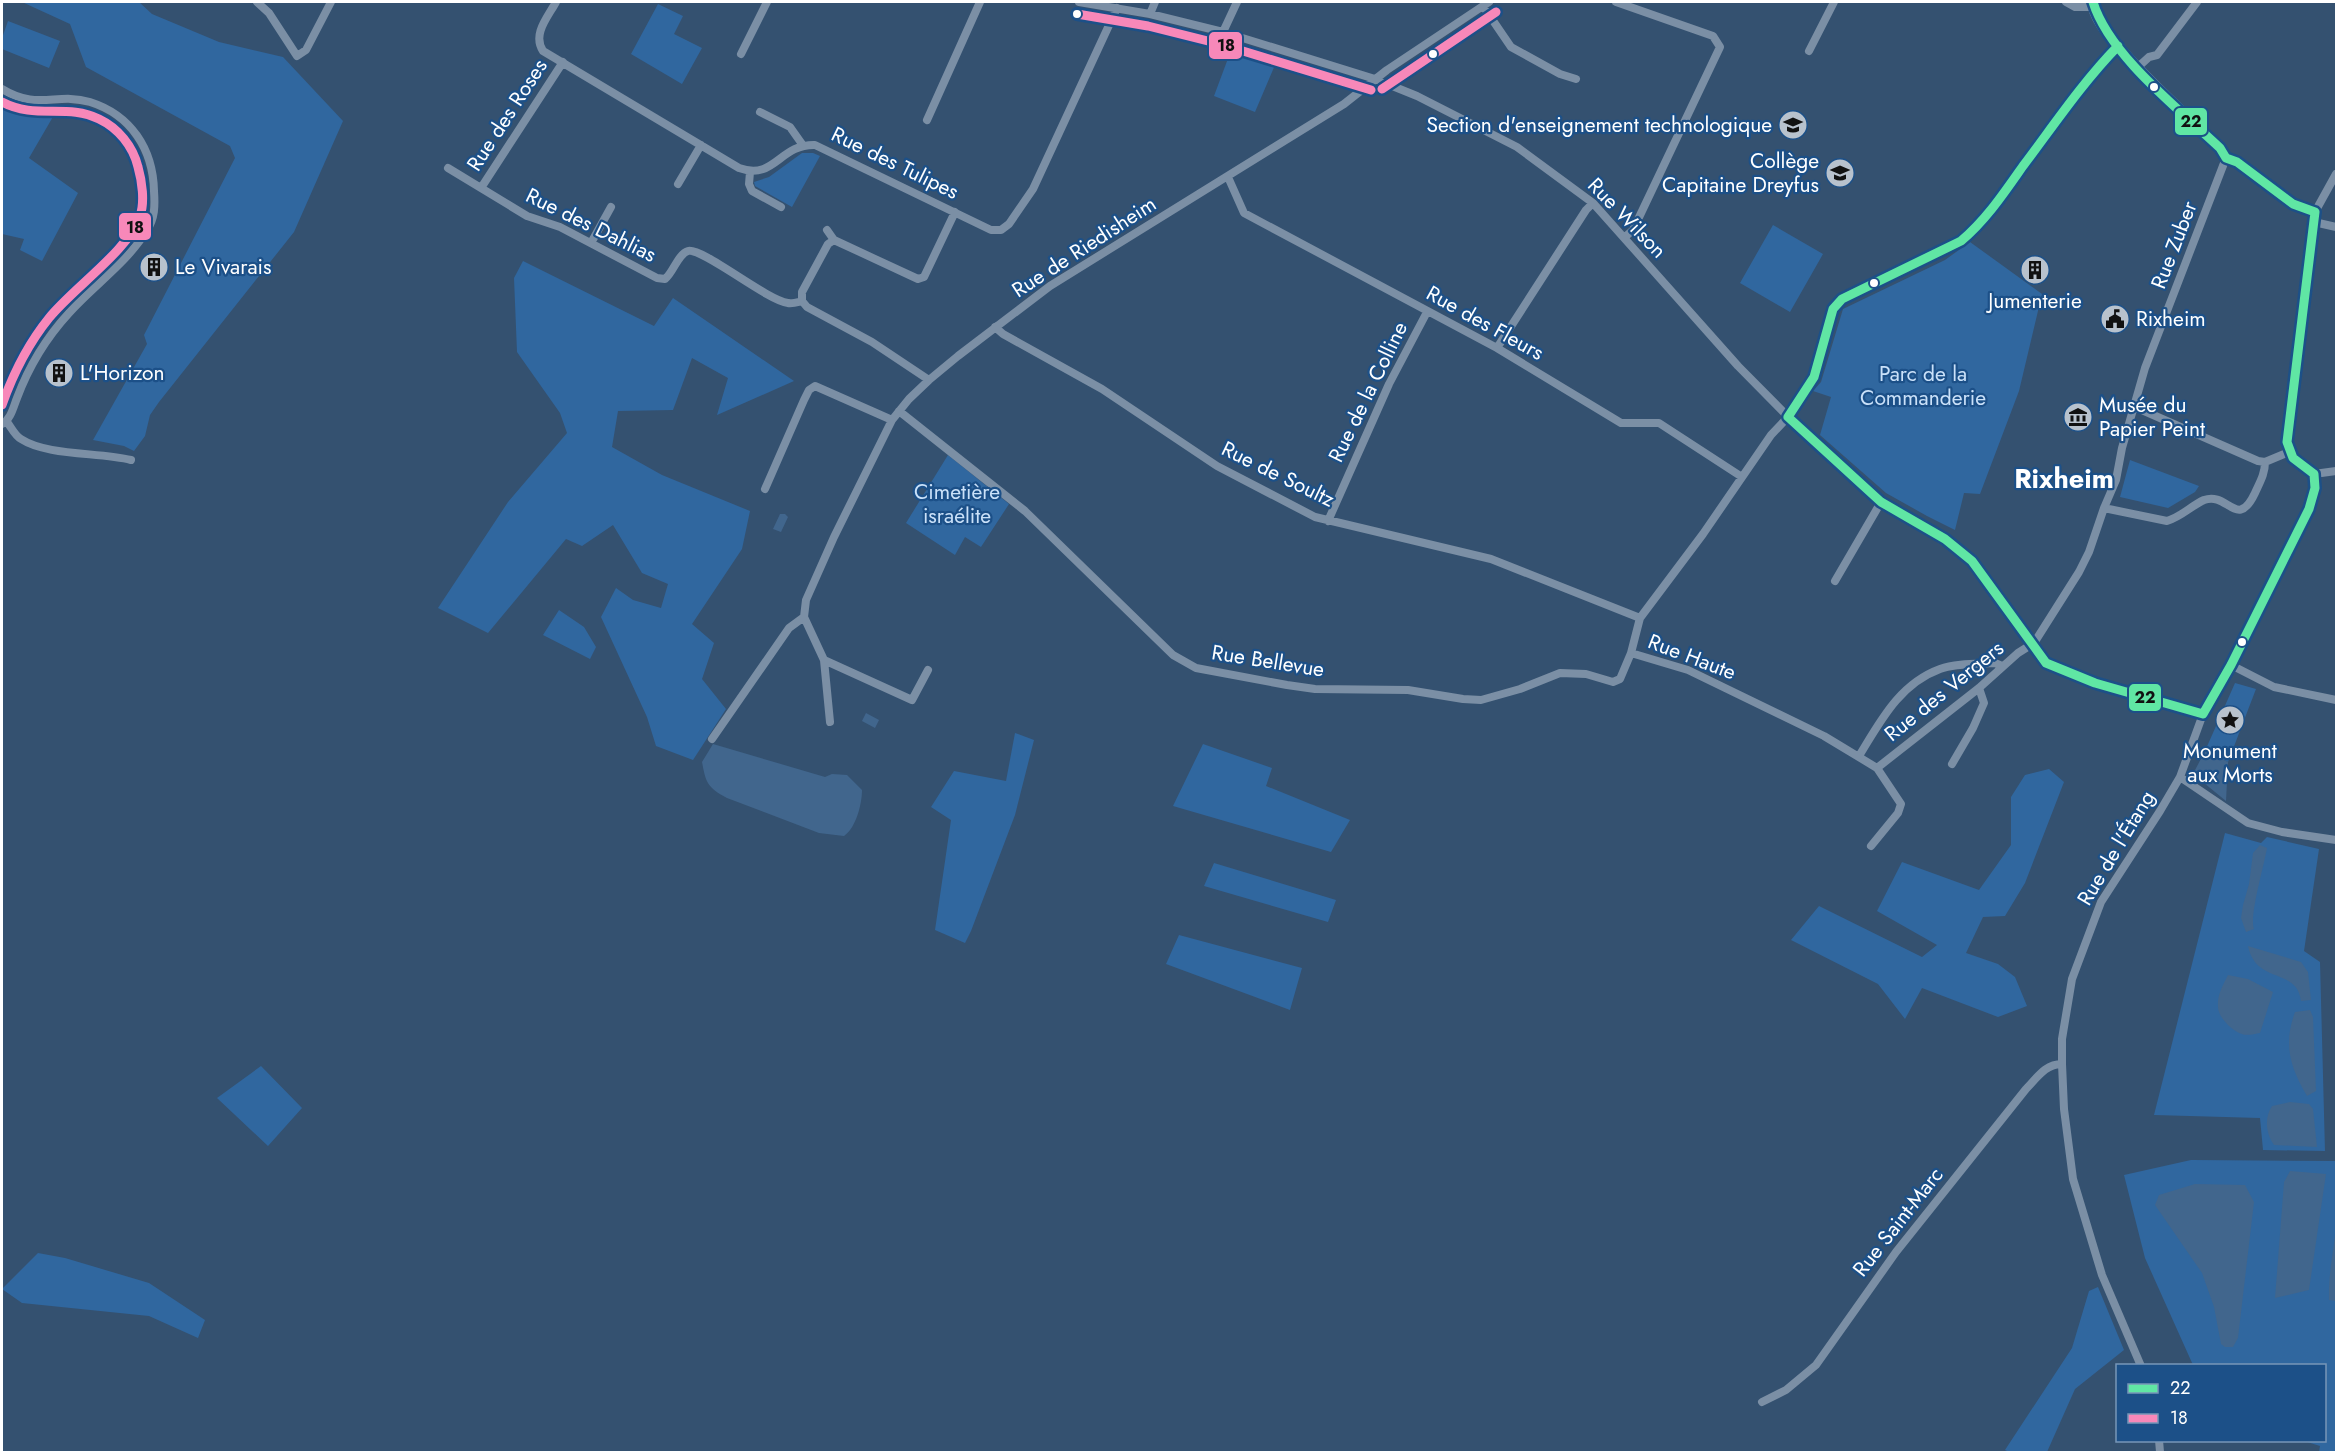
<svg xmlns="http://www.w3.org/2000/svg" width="2338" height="1454" viewBox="0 0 2338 1454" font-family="Jost,sans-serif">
<rect width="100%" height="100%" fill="#345170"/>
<!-- green -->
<path fill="#30679f" d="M22 2H139L152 14 219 42 283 57 343 121 294 232 159 402 150 415 145 436 134 451 124 446 93 440 147 344 144 335 235 158 230 146 86 67 70 24Z
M658 4 683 16 674 34 702 48 682 84 631 54Z
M8 21 60 41 49 68 2 49V38Z
M1233 45 1278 58 1255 112 1214 96Z
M2 98 14 108 54 115 29 158 78 193 42 261 20 250 24 239 2 234Z
M802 153H813L820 156 792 207 755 186 754 182 769 177Z
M1773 225 1823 254 1790 312 1740 283Z
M1970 242 2042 294 2019 391 1980 494 1964 493 1955 530 1927 516 1886 493 1820 435 1831 397 1813 391 1821 382 1843 309 1945 260Z
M523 261 654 326 673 298 794 381 717 415 728 378 692 358 673 410 618 411 612 447 662 475 750 511 742 549 692 624 714 643 702 679 726 709 693 760 656 746 647 717 601 617 616 588 633 600 661 608 668 584 642 573 613 525 582 546 566 539 488 633 438 608 508 502 567 433 560 413 517 352 514 278Z
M948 455 1009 504 981 547 965 537 955 555 906 523Z
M2130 460 2199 486 2195 492 2168 508 2120 497Z
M559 610 584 627 596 647 590 659 543 635Z
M2235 683 2256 689 2228 762 2205 751Z
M1015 733 1034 740 1015 815 971 931 965 943 935 930 951 820 931 807 954 771 1006 781Z
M1203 744 1272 768 1266 786 1350 820 1331 852 1173 806Z
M2049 769 2064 782 2025 883 2005 916 1983 917 1966 953 1998 964 2015 977 2027 1006 1998 1017 1922 988 1905 1019 1878 984 1791 940 1819 906 1922 957 1937 945 1877 911 1902 862 1979 890 2011 845V797L2025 775Z
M2225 833 2261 843 2267 837 2319 849 2304 951 2320 962 2325 1151 2263 1150 2260 1118 2154 1115Z
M1214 863 1336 900 1328 922 1204 886Z
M1179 935 1302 968 1290 1010 1166 964Z
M261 1066 302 1108 268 1146 217 1098Z
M2191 1160 2336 1161V1452H2319L2320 1446 2304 1441 2324 1440V1366L2193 1365 2145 1258 2124 1175Z
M38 1253 65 1258 149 1283 205 1320 198 1338 149 1316 22 1303 2 1289Z
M2098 1287 2124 1350 2075 1389 2047 1452H2009L2005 1450 2072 1348 2089 1291Z"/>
<!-- water -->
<path fill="#41668d" d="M780 514H785L788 517 781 532 773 529Z
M866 713 879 720 875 728 862 721Z
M713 744 825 777 832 774 847 775 862 790C862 804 856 828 844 836L819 833 727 798C707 787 706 783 702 762Z
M2205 751 2228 762 2226 801 2193 774Z
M2260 845 2267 848C2264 866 2249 917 2254 929L2246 932 2241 918 2243 905 2249 884 2253 853Z
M2248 946 2301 962 2308 972 2311 1000 2301 1001C2297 967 2256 985 2248 946Z
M2228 975 2248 979 2273 992 2260 1033C2255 1034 2246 1036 2242 1034 2232 1031 2218 1017 2218 1007 2217 995 2223 985 2228 975Z
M2310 1010 2313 1017 2316 1091 2307 1096C2290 1067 2283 1044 2295 1012Z
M2290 1102 2309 1104 2313 1109 2317 1147 2274 1145C2266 1134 2264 1118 2272 1106Z
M2290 1171 2326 1174 2309 1290 2275 1298 2284 1182Z
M2195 1184 2245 1185 2254 1202 2238 1338 2233 1347H2225L2221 1344 2214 1307 2202 1273 2155 1205 2159 1195Z
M2336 1225V1301L2329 1300C2328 1274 2334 1250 2336 1225Z"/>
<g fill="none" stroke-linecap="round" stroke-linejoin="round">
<!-- street -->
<path stroke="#7b8fa5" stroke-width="8" d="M257 2 269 13 297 56 306 50 331 2
M556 2C548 17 532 34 543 51L739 168C775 181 779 144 815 145L991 230H1001L1009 224 1033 189 1117 8
M1079 2 1150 14 1223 32 1375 79 1417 96 1517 147 1593 203 1738 366 1813 442 1881 502 1945 539 1972 561 2046 663 2095 683 2203 714
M1616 2 1713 36 1720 47 1633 230 1625 237
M2066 2 2075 7H2093
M1483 6 1511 47 1560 74 1576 79
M1150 14 1155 2
M1223 32 1237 2
M1809 51 1834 2
M741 54 767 2
M2138 67 2149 57 2157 55 2197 2
M2 89C38 111 56 92 90 102 131 115 153 149 154 191 155 206 155 218 147 230 127 263 94 285 69 313 46 338 29 366 17 398 13 408 11 419 2 424
M760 112 790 127 802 144
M927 120 980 2
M448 168 527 216 560 227 657 278 665 279C673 273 678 254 688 251 702 247 766 300 788 303 792 304 798 302 802 301L807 307 872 342 929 380
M750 172 749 184 752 191 781 207
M1228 177 1244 213 1497 348 1621 423H1659L1742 477
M678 184 701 145
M481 188 563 62
M2314 222 2336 227
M827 230 834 240
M591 243 611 207
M802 301V292L828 244 834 240 918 279 924 277 955 212
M995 327 1003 334 1102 389 1217 466 1315 517 1491 559 1640 618
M1497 348 1586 210 1593 203
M2135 407 2258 461 2265 462 2289 452
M899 411 1025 511 1173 655 1196 668 1287 685 1315 689 1408 690 1463 699 1481 700 1520 689 1560 673 1586 674 1613 682 1620 679 1631 653 1640 618 1703 534 1771 435 1788 417 1814 377 1833 309 1842 299 1961 241C1985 222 2001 198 2018 174 2050 131 2079 84 2118 46
M7 422C11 427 15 436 21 439 47 456 99 452 131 460
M2314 474 2293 458 2287 442 2315 212 2336 174
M2314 474 2336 471
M765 489 804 400 809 390 815 386 892 420
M2104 508 2167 521C2181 517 2191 506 2204 500 2228 491 2237 531 2255 493 2260 482 2265 474 2265 462
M1328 521 1389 384 1427 312
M1835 581 1881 502
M804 617 824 660 830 722
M1631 653 1688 670 1824 736 1877 768 1901 804 1898 813 1871 846
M824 660 912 700 928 670
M2231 665 2274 687 2336 700
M712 739 789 628 804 617 806 600 834 537 892 420 909 399 929 380 958 356 1050 286 1344 104 1387 70 1489 2
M1859 756C1880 722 1899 684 1940 669 1956 663 1978 664 1995 663L2002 666
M1952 764 1973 728 1984 703 1979 688
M1877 768 1979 688 2018 653 2034 643 2079 572 2089 552 2104 508 2116 480 2122 448 2145 368 2226 158 2237 162 2293 204 2315 212
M2180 777 2248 823 2282 832 2336 840
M2141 1366 2102 1275 2073 1179 2064 1109 2062 1064V1039L2072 979 2101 902 2160 811 2180 777 2203 714 2231 665 2309 509C2314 497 2318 487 2314 474
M1762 1402 1786 1390 1816 1365 1896 1252 2026 1089C2037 1078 2045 1064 2062 1064
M2159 1440 2160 1452"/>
<!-- secondary -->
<path stroke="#778ba1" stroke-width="12" d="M2093 2C2094 37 2193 121 2220 148L2226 158"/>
<!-- bus-1 casing -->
<g stroke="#1c5088" stroke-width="14">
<path id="bus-1" d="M2093 2C2109 55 2180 110 2220 148L2226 158 2237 162 2293 204 2315 212
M2118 46C2082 83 2054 125 2023 166 2004 193 1986 220 1961 241L1842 299 1833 309 1814 377 1788 417 1881 502 1945 539 1972 561 2046 663 2095 683 2203 714 2231 665 2309 509 2315 488 2314 474
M2314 474 2293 458 2287 442 2315 212"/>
</g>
<!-- bus-2 casing -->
<g stroke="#1c5088" stroke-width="14">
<path id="bus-2" d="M1077 14 1148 26 1220 44 1371 90
M1382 89 1496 12
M2 102C36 120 67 103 99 119 118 128 133 146 138 167 142 181 145 202 140 216 129 250 73 288 49 318 28 344 13 374 2 405"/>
</g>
<!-- bus-1 -->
<use href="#bus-1" stroke="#60e6a4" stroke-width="9"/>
<!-- bus-2 -->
<use href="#bus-2" stroke="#f788b9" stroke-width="9"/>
</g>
<!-- icons -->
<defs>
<g id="school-disc" transform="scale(1.5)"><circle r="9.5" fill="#b8c2cd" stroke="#1c5088"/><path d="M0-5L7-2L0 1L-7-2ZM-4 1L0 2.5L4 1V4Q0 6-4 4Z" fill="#111"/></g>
<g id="building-disc" transform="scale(1.5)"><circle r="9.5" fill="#b8c2cd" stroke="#1c5088"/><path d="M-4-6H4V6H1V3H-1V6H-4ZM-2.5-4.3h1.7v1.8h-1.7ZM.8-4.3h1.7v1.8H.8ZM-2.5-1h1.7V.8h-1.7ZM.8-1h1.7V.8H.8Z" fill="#111"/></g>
<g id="civic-disc" transform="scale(1.5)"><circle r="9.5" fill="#b8c2cd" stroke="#1c5088"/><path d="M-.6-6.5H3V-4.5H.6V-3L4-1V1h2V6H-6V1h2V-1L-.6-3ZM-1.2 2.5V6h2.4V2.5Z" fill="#111"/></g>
<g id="museum-disc" transform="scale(1.5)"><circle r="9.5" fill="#b8c2cd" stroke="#1c5088"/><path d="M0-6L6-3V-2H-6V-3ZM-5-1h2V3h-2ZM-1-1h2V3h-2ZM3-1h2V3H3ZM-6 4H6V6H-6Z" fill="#111"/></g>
<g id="sight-disc" transform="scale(1.5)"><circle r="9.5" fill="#b8c2cd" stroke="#1c5088"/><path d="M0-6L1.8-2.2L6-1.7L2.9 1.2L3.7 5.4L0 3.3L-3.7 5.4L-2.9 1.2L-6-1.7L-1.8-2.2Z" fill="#111"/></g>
</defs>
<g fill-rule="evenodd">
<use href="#school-disc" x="1793" y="125"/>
<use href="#school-disc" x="1840" y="173"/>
<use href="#building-disc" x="154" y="267"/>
<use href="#building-disc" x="2035" y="270"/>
<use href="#civic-disc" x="2115" y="319"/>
<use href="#building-disc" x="59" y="373"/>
<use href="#museum-disc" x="2078" y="417"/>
<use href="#sight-disc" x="2230" y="720"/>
</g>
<!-- markers -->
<g fill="#fff" stroke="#1c5088" stroke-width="2">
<circle cx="1077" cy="14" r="5"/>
<circle cx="1433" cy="54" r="5"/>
<circle cx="2154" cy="87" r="5"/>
<circle cx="1874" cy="283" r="5"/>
<circle cx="2242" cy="642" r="5"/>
</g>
<g text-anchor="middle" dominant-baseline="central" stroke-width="4.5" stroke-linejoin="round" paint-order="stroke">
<!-- street labels -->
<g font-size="21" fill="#fff" stroke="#1c5088">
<text transform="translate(507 115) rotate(-57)">Rue des Roses</text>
<text transform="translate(895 163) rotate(26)">Rue des Tulipes</text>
<text transform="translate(1627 218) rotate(46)">Rue Wilson</text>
<text transform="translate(591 225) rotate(26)">Rue des Dahlias</text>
<text transform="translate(2174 245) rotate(-69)">Rue Zuber</text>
<text transform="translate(1084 247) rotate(-33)">Rue de Riedisheim</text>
<text transform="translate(1485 323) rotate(29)">Rue des Fleurs</text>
<text transform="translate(1368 392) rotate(-64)">Rue de la Colline</text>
<text transform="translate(1278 474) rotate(26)">Rue de Soultz</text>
<text transform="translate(1692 657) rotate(21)">Rue Haute</text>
<text transform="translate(1268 661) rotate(9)">Rue Bellevue</text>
<text transform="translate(1944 691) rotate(-39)">Rue des Vergers</text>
<text transform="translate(2116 848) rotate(-59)">Rue de l'Étang</text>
<text transform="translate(1898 1222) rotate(-52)">Rue Saint-Marc</text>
</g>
<!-- poi labels -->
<g font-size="21" fill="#fff" stroke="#1c5088" text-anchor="start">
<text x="1772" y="125" text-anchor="end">Section d'enseignement technologique</text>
<text x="1819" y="161" text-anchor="end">Collège<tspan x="1819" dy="24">Capitaine Dreyfus</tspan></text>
<text x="175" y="267">Le Vivarais</text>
<text x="2035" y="301" text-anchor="middle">Jumenterie</text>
<text x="2136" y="319">Rixheim</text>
<text x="80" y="373">L'Horizon</text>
<text x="2099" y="405">Musée du<tspan x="2099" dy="24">Papier Peint</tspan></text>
<text x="2230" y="751" text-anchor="middle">Monument<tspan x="2230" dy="24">aux Morts</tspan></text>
</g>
<!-- park labels -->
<g font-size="21" fill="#cae1f9" stroke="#1c5088">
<text x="1923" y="374">Parc de la<tspan x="1923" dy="24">Commanderie</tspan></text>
<text x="957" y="492">Cimetière<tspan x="957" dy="24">israélite</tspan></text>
</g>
<!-- district labels -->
<g font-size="27" font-weight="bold" fill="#fff" stroke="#1c5088">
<text x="2064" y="478">Rixheim</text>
</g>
</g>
<g stroke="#1c5088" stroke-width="2">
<rect x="1208" y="31" width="35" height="29" rx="6" fill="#f788b9"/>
<rect x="2174" y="107" width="34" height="29" rx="6" fill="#60e6a4"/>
<rect x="118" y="212" width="34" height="29" rx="6" fill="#f788b9"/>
<rect x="2128" y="683" width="34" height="29" rx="6" fill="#60e6a4"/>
</g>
<g font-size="16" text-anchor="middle" font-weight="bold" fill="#111">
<text x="1226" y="51">18</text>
<text x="2191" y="127">22</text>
<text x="135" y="233">18</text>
<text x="2145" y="703">22</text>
</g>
<!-- border -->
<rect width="2338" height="1454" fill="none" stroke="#ffffff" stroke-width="6"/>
<!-- legend -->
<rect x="2116" y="1364" width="210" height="78" fill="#1c5088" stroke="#7796b8" stroke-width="1.5"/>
<rect x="2128" y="1384" width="30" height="9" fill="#60e6a4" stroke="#7796b8" stroke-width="1.5"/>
<text x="2170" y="1394" font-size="18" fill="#ffffff">22</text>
<rect x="2128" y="1414" width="30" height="9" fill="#f788b9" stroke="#7796b8" stroke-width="1.5"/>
<text x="2170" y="1424" font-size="18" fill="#ffffff">18</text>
</svg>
